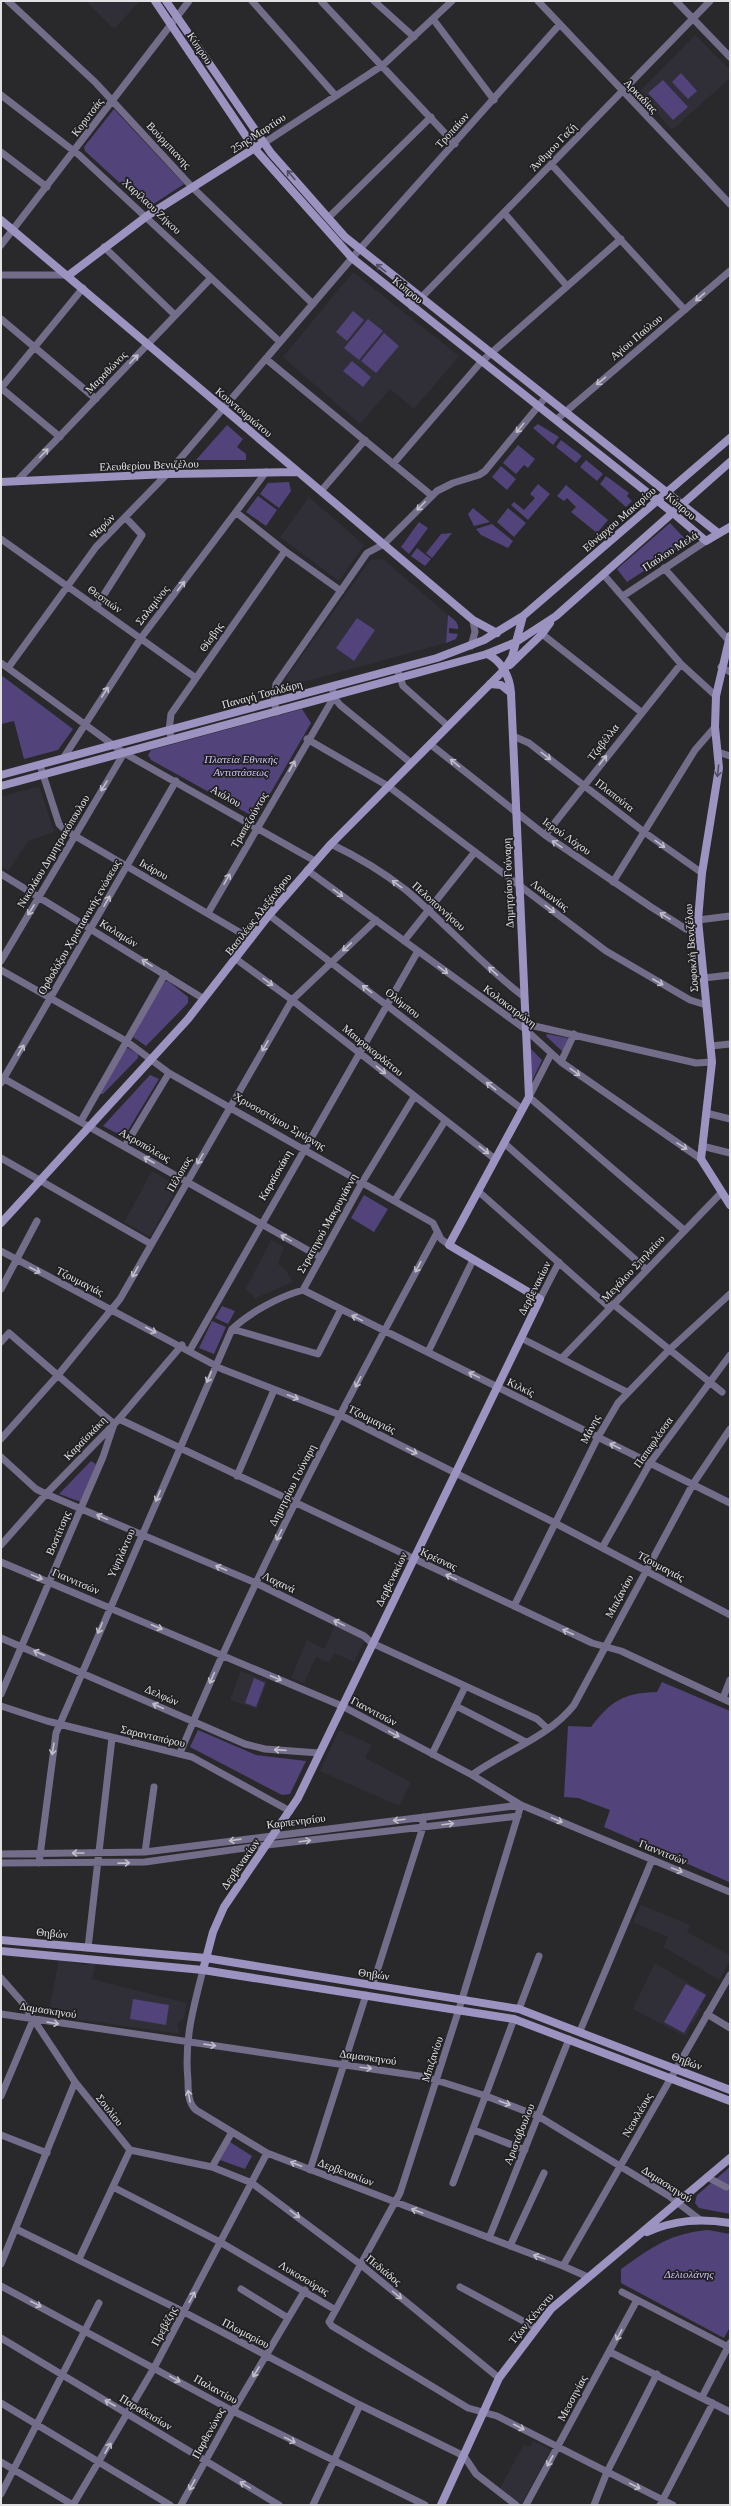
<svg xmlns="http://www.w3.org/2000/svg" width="731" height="2506" viewBox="0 0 731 2506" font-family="'Times New Roman',serif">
<rect width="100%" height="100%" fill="#29292c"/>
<!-- built -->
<path fill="#302e37" d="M86 1H140L114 29Z
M695 35 730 70V78L672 130 639 92Z
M353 272 459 356 414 409 390 389 360 424 283 357Z
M309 497 364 545 339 581 280 537Z
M383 559 448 615 446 643 289 686 286 678 370 560Z
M39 786 54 832 28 841 8 871 1 866V797Z
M152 1171 178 1186 150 1237 124 1222Z
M271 1240 284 1247 278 1264 286 1270 293 1282 254 1299 252 1294 245 1290Z
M335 1626 365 1639 354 1662 334 1653 329 1663 316 1657 304 1683 291 1678 307 1640 324 1649Z
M241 1671 267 1681 257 1709 230 1700Z
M339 1730 372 1745 365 1758 411 1782 399 1806 320 1771Z
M641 1905 690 1925 687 1932 730 1955V1961L719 1980 669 1950 663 1948 668 1937 633 1922Z
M59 1960 85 1965 96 1963 92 1979 187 2003 184 2018 177 2024 180 2034 48 2015Z
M655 1963 707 1994 699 2007 702 2009 693 2024 691 2023 686 2037 633 2009Z
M533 2441 551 2450 521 2505H519L500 2488 524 2444 530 2447Z"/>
<!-- green -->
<path fill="#52437a" d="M681 73 697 91 688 99 672 82Z
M663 80 688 107 673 120 648 93Z
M114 109 184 184 149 207 144 205 85 151 84 147Z
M353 311 364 320 347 341 336 332Z
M368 319 383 331 359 360 344 348Z
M384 333 399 346 376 373 361 361Z
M352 361 371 377 363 387 343 371Z
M538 424 559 437 553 445 533 428Z
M227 425 243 439 237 447 246 454V460H196Z
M561 440 582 456 576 463 556 447Z
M518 445 535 459 528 468 524 465 516 474 503 463Z
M586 460 603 474 597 481 580 467Z
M501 466 516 479 507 490 492 477Z
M606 476 629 493 627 496 632 501 626 507 600 484Z
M289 482 291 491 279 508 260 494 268 483Z
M538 484 550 494 528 520 511 505 514 502 524 510 535 498 530 494Z
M566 485 608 520 597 533 571 512 576 507 567 498 564 501 557 496Z
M258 496 277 510 266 526 246 512Z
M473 508 490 522 474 526 468 514Z
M508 508 526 523 514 537 497 522Z
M419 522 428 528 409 554 401 547Z
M670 523 688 542 627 582 617 569Z
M492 524 513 541 508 548 481 535 476 529Z
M452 533 432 558 426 553 441 534Z
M417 548 431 559 425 566 411 556Z
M448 615C453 619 459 622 458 629L449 628V633L458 634 456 639 446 643Z
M357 618 375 630 354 661 336 648Z
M1 675 73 729 58 750 24 759 14 721 1 724Z
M302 709 311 723 256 818 151 760 148 755 151 750Z
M168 981 188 997V1003L146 1046 133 1037 163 982Z
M547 1034 568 1038 563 1052 546 1036Z
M529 1047 542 1060 532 1081Z
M128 1048 138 1054V1058L103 1094H100L125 1049Z
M150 1075 159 1079 124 1137 103 1126Z
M364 1195 388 1209 374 1232 351 1218Z
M222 1306 235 1311 228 1324 215 1318Z
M212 1321 226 1327 214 1354 199 1348Z
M91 1461 96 1464 81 1502 59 1494Z
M254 1678 265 1683 256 1707 245 1703Z
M662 1682 730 1711 729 1882 604 1827 610 1810 578 1798 564 1797 568 1726 591 1727C611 1701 623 1693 657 1692Z
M198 1730 256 1755 306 1761 290 1794 282 1795 190 1747Z
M686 1984 706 1995 684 2033 664 2022Z
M133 1999 169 2005 166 2025 130 2019Z
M230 2142 252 2156 245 2169 220 2160Z
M730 2167V2214L699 2208 695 2203 697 2195Z
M708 2230 730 2234V2327L724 2338 621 2283V2269C651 2248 670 2233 708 2230Z"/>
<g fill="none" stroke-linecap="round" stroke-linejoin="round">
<!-- street -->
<path stroke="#736d8a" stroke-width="7" d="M8 1 96 83 193 188 313 304
M252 1 336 96
M321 1 455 144
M374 1 414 37
M538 1 730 204
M676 1 730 57
M433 19 494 100
M1 95 79 155 280 342
M264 143 383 65 452 1
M1 152 47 187
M551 164 685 310
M505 214 567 286
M328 218 431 117
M1 245 189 1
M104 247 175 315
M1 275H69
M412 307 710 1
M1 319 96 399
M266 359 431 495
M1 388 83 288
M1 388 60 437
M556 420 730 271
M393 464 481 362 621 239
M17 481 211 278
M321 491 365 440
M237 513 285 551 341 591
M1 539 196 678
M664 568 730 642
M603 574 681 664 716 696
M623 596 706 541
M96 607 142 535 126 518
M542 634 641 712
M471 646 475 632 473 620
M1 663 124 753 315 861
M721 667 730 672
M8 668 96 547 167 474 359 250 560 24
M397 669 403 686 448 726
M334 697 340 705 411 763
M277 712 274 702 276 684 367 553 384 544 437 491 453 483 479 475 485 471 545 398
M513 736 529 743 644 832 702 873
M307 739 388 786 606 951 690 1000 706 1005
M172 740 169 730 171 714 285 551
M430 744 545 835 651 907 686 929 699 934
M718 752 730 756
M64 757 141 638 266 472
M40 765 59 824 65 830 251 939
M545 835 681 664
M331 844C356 856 383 872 406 890 446 924 481 964 523 996
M307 870 525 1029 561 1062 701 1159
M1 874 204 999
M613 882 695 750 715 727
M208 913 334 697 332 686
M269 915 522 1109
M698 920 730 916
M404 941 474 853
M236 959 292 1000 495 1159
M1 961 124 753
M1 970 126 1041 169 1073 433 1223 441 1239 449 1245
M704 978 730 975
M525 1029 530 1025 696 1063 712 1062
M711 1046 730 1044
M551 1054 529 1097 684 1230
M561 1062 574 1034
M1 1077 320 1257
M1 1083 176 781
M706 1113 730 1119
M81 1121 165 974
M504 1143 646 1269
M125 1146 169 1073
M702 1146 730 1153
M1 1158 151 1244
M478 1191 610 1308
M395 1200 445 1121
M1 1251 222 1369 340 1415 555 1523 730 1615
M1 1289 37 1221
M303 1290 730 1503
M540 1299 559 1262
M613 1304 722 1392
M232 1329 318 1354 341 1309
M521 1338 627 1392
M1 1342 9 1333 114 1424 103 1457 1 1694
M190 1350 418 951
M428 1352 473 1260
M562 1358 721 1193
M119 1419 592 1643 621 1651 730 1702
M1 1439 58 1375 120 1299 292 1000 376 920
M1 1457 36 1489 46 1494 256 1583 364 1636 372 1643 537 1719 548 1729
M237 1476 274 1390
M1 1545 46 1494 119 1419 182 1345
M602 1548 650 1463 730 1355
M1 1562 342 1706 472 1775 521 1805 730 1892
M514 1606 598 1437 618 1403 669 1350 730 1294
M1 1638 245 1744 265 1749 319 1753
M723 1698 730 1680
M1 1706 47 1721 192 1757 290 1811
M456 1706 526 1742
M180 1753C254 1574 345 1403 437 1233
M432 1754 465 1687
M472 1775C505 1751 549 1737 574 1705L693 1484 730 1429
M521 1805 459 2009 400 2193 329 2322 332 2326 468 2408 497 2416 673 2505
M145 1852 154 1787
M1 1854 145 1852 521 1805
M1 1863 145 1862 267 1845 518 1816
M39 1863 56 1733 232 1329C251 1312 278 1297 303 1290L363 1181 414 1097
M88 1948 112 1738
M203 1970C193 2009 184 2040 188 2081 188 2091 188 2103 196 2110L267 2153 563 2266 588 2277
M1 1978 22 2002 75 2082 130 2150 212 2167 252 2183 360 2264 499 2378
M373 1984 423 1827V1817
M519 2009 539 1956
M1 2014 426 2077 486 2096 538 2116 669 2196 699 2219
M707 2014 730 2028
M580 2031 652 1860
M1 2096 33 2020
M474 2130 525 2150
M1 2135 47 2153
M212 2167 232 2132
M310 2170 366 1995
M707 2177 726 2187
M453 2183 514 2019
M113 2187 220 2242 334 2309
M16 2229 184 2312 360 2405 464 2456 476 2474 516 2505
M489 2238 569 2039
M510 2246 544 2173
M79 2259 130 2150
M1 2264 75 2082
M563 2266 730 1975
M1 2286 233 2411 425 2505
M460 2287 536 2328
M241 2289 288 2318
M622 2292 730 2348
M1 2338 279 2505
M610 2352 730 2412
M702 2397 730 2343
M1 2403 170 2505
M1 2462 73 2505
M1 2494 99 2303
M73 2505 154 2368 267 2153
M181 2505 233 2411 305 2290
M313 2505 360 2405
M526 2505 637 2300
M594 2505 607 2472 657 2374
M660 2505 713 2403"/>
<!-- secondary -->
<path stroke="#9d93c1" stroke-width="8" d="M155 1 254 148 352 258 673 513 706 541 730 527
M166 1 271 153 345 237 718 533
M1 220 473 620 497 633
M69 275 147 216 258 146
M1 482 167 474 298 472
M730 636 716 696 715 727 719 768 702 873 698 920 712 1062 701 1159 730 1205
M510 665 542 634 550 623
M490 684 501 685 511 693
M1 775 437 658 484 640 523 616 730 438
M1 786 487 654 516 642 556 616 730 462
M1 1223 188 1019 269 915 331 844 504 670 512 657 523 616
M1 1940 206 1958 519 2009 730 2090
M1 1951 203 1970 514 2019 730 2101
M203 1970 213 1932 224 1907 298 1798 540 1299 449 1245 529 1097 511 693C510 677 502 661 487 654
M647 2232C675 2220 700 2218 730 2223
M441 2505 499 2378 551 2309 730 2158"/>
</g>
<!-- one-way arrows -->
<defs><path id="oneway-shaft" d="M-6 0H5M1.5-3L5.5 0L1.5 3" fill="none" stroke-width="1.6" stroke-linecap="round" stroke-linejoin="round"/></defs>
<g stroke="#524d62">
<use href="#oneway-shaft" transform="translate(291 175) rotate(-131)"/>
<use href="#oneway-shaft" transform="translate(381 268) rotate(-142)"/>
<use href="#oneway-shaft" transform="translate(718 771) rotate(96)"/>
</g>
<g stroke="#c1bec8">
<use href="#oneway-shaft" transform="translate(700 297) rotate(139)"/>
<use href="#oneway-shaft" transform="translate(134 359) rotate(-46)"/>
<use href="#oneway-shaft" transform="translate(601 381) rotate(140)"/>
<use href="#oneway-shaft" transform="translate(520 428) rotate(129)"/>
<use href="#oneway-shaft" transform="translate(44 453) rotate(-46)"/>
<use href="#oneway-shaft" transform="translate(421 506) rotate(134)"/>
<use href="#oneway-shaft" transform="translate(181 586) rotate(-52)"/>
<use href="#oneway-shaft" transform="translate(105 692) rotate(-57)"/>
<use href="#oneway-shaft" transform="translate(546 756) rotate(38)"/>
<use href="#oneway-shaft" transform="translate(603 760) rotate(-52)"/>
<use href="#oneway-shaft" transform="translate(455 763) rotate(-141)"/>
<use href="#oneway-shaft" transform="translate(292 766) rotate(-61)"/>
<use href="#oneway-shaft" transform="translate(104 786) rotate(121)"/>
<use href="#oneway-shaft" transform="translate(557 844) rotate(-146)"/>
<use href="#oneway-shaft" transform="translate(660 844) rotate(36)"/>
<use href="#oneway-shaft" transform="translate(227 879) rotate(-60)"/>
<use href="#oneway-shaft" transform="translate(397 884) rotate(-144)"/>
<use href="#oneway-shaft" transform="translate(338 893) rotate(36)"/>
<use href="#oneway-shaft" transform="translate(107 901) rotate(-60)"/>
<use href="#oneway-shaft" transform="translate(550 909) rotate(37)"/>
<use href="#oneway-shaft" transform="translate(31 910) rotate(121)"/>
<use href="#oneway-shaft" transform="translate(665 916) rotate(-148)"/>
<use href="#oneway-shaft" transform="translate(347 947) rotate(137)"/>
<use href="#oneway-shaft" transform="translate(147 963) rotate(-148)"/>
<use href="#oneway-shaft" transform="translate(443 970) rotate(36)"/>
<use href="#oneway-shaft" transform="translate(493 971) rotate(-137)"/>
<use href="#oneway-shaft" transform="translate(268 982) rotate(36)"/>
<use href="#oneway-shaft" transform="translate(658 982) rotate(30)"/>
<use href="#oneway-shaft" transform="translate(367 989) rotate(-143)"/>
<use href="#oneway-shaft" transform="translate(265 1046) rotate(120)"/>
<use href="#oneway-shaft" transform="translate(21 1050) rotate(-60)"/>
<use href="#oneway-shaft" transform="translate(381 1070) rotate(39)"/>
<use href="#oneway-shaft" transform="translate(575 1072) rotate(36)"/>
<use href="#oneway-shaft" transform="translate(491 1086) rotate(-142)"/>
<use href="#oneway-shaft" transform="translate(682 1146) rotate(32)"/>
<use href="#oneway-shaft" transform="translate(484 1150) rotate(38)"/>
<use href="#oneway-shaft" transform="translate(200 1159) rotate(120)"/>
<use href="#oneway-shaft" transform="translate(149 1160) rotate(-150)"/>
<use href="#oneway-shaft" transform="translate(286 1238) rotate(-151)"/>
<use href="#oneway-shaft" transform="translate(418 1267) rotate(118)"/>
<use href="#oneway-shaft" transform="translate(35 1270) rotate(27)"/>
<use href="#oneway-shaft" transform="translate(135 1272) rotate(119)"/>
<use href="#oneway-shaft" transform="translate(357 1318) rotate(-154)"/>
<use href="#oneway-shaft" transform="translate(151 1330) rotate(27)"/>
<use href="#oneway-shaft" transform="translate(474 1375) rotate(-154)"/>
<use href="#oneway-shaft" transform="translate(209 1377) rotate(113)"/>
<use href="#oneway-shaft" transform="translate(358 1382) rotate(117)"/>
<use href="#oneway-shaft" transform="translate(293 1397) rotate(21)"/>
<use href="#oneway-shaft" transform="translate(615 1446) rotate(-154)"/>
<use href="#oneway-shaft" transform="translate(412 1451) rotate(27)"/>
<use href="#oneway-shaft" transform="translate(158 1496) rotate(113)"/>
<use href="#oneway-shaft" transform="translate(102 1517) rotate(-156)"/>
<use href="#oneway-shaft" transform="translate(279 1535) rotate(116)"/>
<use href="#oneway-shaft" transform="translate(221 1568) rotate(-157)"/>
<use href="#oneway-shaft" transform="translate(37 1577) rotate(23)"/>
<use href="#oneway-shaft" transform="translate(451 1577) rotate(-155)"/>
<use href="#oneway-shaft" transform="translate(339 1623) rotate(-154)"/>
<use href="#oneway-shaft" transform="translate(157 1627) rotate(23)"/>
<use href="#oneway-shaft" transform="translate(100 1628) rotate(113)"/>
<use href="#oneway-shaft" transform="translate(568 1632) rotate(-155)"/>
<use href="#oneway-shaft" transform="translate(39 1653) rotate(-156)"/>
<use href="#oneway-shaft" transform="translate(212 1678) rotate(114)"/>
<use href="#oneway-shaft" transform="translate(276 1678) rotate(23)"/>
<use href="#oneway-shaft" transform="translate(158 1706) rotate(-156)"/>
<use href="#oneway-shaft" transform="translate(394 1734) rotate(28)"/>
<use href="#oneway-shaft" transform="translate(53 1749) rotate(99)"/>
<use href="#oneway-shaft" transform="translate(280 1750) rotate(-176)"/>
<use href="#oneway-shaft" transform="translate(399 1820) rotate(173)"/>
<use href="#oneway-shaft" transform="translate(557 1820) rotate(23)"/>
<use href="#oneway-shaft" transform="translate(448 1824) rotate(-7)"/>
<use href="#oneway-shaft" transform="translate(235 1840) rotate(172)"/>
<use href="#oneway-shaft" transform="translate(305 1841) rotate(-7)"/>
<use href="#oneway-shaft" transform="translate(78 1853) rotate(180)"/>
<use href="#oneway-shaft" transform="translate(124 1863) rotate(-1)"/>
<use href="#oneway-shaft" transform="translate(677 1870) rotate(22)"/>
<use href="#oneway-shaft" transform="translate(53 2023) rotate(8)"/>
<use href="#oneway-shaft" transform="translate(210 2045) rotate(8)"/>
<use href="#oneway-shaft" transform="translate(366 2068) rotate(7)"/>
<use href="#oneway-shaft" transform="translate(189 2096) rotate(-100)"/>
<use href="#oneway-shaft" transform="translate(505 2103) rotate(20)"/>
<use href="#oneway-shaft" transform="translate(296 2164) rotate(-159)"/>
<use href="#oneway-shaft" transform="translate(417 2211) rotate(-160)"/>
<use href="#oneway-shaft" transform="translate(295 2214) rotate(38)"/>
<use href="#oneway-shaft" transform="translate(539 2257) rotate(-160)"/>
<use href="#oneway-shaft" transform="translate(397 2295) rotate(39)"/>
<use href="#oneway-shaft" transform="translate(192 2297) rotate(-62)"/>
<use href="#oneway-shaft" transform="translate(36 2304) rotate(27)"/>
<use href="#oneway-shaft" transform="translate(619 2335) rotate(118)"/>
<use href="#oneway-shaft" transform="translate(256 2372) rotate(121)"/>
<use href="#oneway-shaft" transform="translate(175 2379) rotate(29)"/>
<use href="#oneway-shaft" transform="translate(110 2403) rotate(-150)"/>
<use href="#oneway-shaft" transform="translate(519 2427) rotate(27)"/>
<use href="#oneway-shaft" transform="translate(290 2440) rotate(26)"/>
<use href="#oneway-shaft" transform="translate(108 2448) rotate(-60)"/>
<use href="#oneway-shaft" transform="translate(550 2461) rotate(119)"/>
<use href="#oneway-shaft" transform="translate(192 2485) rotate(119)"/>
<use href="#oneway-shaft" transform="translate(245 2485) rotate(-149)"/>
<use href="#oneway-shaft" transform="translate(635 2486) rotate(27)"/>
</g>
<g text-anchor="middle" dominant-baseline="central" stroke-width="3.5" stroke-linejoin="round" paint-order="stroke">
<!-- street labels -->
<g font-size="11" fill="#e2e1e3" stroke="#201f22">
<text transform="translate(200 48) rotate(56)">Κύπρου</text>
<text transform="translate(641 96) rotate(46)">Αρκαδίας</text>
<text transform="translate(87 117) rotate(-53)">Κορυτσάς</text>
<text transform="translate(452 130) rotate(-48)">Τροπαίων</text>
<text transform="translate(258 133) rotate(-33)">25ης Μαρτίου</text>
<text transform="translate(169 145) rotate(47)">Βούρμπιανης</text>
<text transform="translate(553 147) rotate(-46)">Άνθιμου Γαζή</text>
<text transform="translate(152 206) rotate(43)">Χαρίλαου Ζήκου</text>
<text transform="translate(408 290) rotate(39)">Κύπρου</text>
<text transform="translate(636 337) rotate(-40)">Αγίου Παύλου</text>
<text transform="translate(106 372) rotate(-46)">Μαραθώνος</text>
<text transform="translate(244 412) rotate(40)">Κουντουριώτου</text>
<text transform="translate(149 465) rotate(-2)">Ελευθερίου Βενιζέλου</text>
<text transform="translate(681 506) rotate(40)">Κύπρου</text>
<text transform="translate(619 519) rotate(-41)">Εθνάρχου Μακαρίου</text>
<text transform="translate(102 526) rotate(-45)">Ψαρών</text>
<text transform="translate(670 551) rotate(-33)">Παύλου Μελά</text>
<text transform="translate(105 599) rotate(35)">Θεσπιών</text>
<text transform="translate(152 605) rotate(-52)">Σαλαμίνος</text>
<text transform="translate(211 637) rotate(-55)">Θίσβης</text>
<text transform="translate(262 694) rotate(-15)">Παναγή Τσαλδάρη</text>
<text transform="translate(603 742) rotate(-52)">Τζαβέλλα</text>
<text transform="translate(615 795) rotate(38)">Πλαπούτα</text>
<text transform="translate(226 796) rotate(29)">Αιόλου</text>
<text transform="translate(249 820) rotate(-60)">Τραπεζούντος</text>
<text transform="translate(567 836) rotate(35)">Ιερού Λόχου</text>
<text transform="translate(53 851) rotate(-59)">Νικολάου Δημητρακόπουλου</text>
<text transform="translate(154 869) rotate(30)">Ικάρου</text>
<text transform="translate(508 883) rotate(-92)">Δημητρίου Γούναρη</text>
<text transform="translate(550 895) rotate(37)">Λακωνίας</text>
<text transform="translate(439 906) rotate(42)">Πελοποννήσου</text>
<text transform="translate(258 914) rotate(-52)">Βασιλέως Αλεξάνδρου</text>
<text transform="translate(79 927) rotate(-60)">Ορθοδόξου Χριστιανικής ενώσεως</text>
<text transform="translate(119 933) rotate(32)">Καλαμών</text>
<text transform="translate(691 948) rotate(-94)">Σοφοκλή Βενιζέλου</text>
<text transform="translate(403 1003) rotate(38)">Ολύμπου</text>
<text transform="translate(510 1006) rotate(37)">Κολοκοτρώνη</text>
<text transform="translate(373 1050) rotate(39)">Μαυροκορδάτου</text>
<text transform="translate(280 1121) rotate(30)">Χρυσοστόμου Σμύρνης</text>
<text transform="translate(145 1145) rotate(30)">Ακροπόλεως</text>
<text transform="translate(179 1174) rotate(-60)">Πέλοπος</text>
<text transform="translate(275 1175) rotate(-60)">Καραϊσκάκη</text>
<text transform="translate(327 1223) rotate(-61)">Στρατηγού Μακρυγιάννη</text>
<text transform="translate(633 1268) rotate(-47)">Μεγάλου Σπηλαίου</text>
<text transform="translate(80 1281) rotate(27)">Τζουμαγιάς</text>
<text transform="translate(534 1288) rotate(-63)">Δερβενακίων</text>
<text transform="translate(521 1387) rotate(26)">Κιλκίς</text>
<text transform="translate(372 1419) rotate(26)">Τζουμαγιάς</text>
<text transform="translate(590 1429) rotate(-63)">Μάνης</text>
<text transform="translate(85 1438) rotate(-46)">Καραϊσκάκη</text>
<text transform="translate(653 1442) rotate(-55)">Παπαφλέσσα</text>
<text transform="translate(292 1485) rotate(-63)">Δημητρίου Γούναρη</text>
<text transform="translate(58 1533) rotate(-67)">Βοστίτσης</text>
<text transform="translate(121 1553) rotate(-66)">Υψηλάντου</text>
<text transform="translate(439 1559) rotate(25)">Κρέσνας</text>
<text transform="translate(661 1566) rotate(28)">Τζουμαγιάς</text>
<text transform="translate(391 1579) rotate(-64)">Δερβενακίων</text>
<text transform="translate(76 1581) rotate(23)">Γιαννιτσών</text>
<text transform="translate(279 1582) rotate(26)">Λαχανά</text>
<text transform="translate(619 1596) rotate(-62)">Μπιζανίου</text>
<text transform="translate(162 1695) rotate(24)">Δελφών</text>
<text transform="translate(374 1711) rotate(28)">Γιαννιτσών</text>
<text transform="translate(153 1736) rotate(13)">Σαρανταπόρου</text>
<text transform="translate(296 1821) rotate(-7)">Καρπενησίου</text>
<text transform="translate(663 1852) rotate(22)">Γιαννιτσών</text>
<text transform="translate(240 1864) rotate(-55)">Δερβενακίων</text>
<text transform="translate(52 1933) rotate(5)">Θηβών</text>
<text transform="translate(374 1974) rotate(8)">Θηβών</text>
<text transform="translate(48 2010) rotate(9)">Δαμασκηνού</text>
<text transform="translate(368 2057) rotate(8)">Δαμασκηνού</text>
<text transform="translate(432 2059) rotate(-72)">Μπιζανίου</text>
<text transform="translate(687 2061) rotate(21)">Θηβών</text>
<text transform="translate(110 2110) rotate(52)">Σουλίου</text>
<text transform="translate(637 2115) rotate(-60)">Νεοκλέους</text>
<text transform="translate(519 2134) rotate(-68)">Αριστόβουλου</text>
<text transform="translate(346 2172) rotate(21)">Δερβενακίων</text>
<text transform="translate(667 2184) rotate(33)">Δαμασκηνού</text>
<text transform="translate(384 2270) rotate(39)">Πεδιάδος</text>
<text transform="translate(304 2278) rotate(31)">Λυκοσούρας</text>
<text transform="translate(531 2318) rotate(-50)">Τζων Κένεντυ</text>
<text transform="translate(164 2326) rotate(-62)">Πρεβέζης</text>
<text transform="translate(246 2333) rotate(28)">Πλωμαρίου</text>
<text transform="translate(216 2389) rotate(29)">Παλαντίου</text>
<text transform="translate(572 2398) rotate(-62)">Μεσσηνίας</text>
<text transform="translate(146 2412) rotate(31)">Παραδεισίων</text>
<text transform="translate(208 2433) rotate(-61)">Παρθενώνος</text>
</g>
<!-- park labels -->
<g font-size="11" font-style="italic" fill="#cbbff6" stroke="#201f22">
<text x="241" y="759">Πλατεία Εθνικής<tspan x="241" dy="13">Αντιστάσεως</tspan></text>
<text x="689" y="2274">Δελιολάνης</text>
</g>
</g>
<!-- border -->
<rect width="731" height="2506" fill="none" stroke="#e2e1e3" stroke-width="4"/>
</svg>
